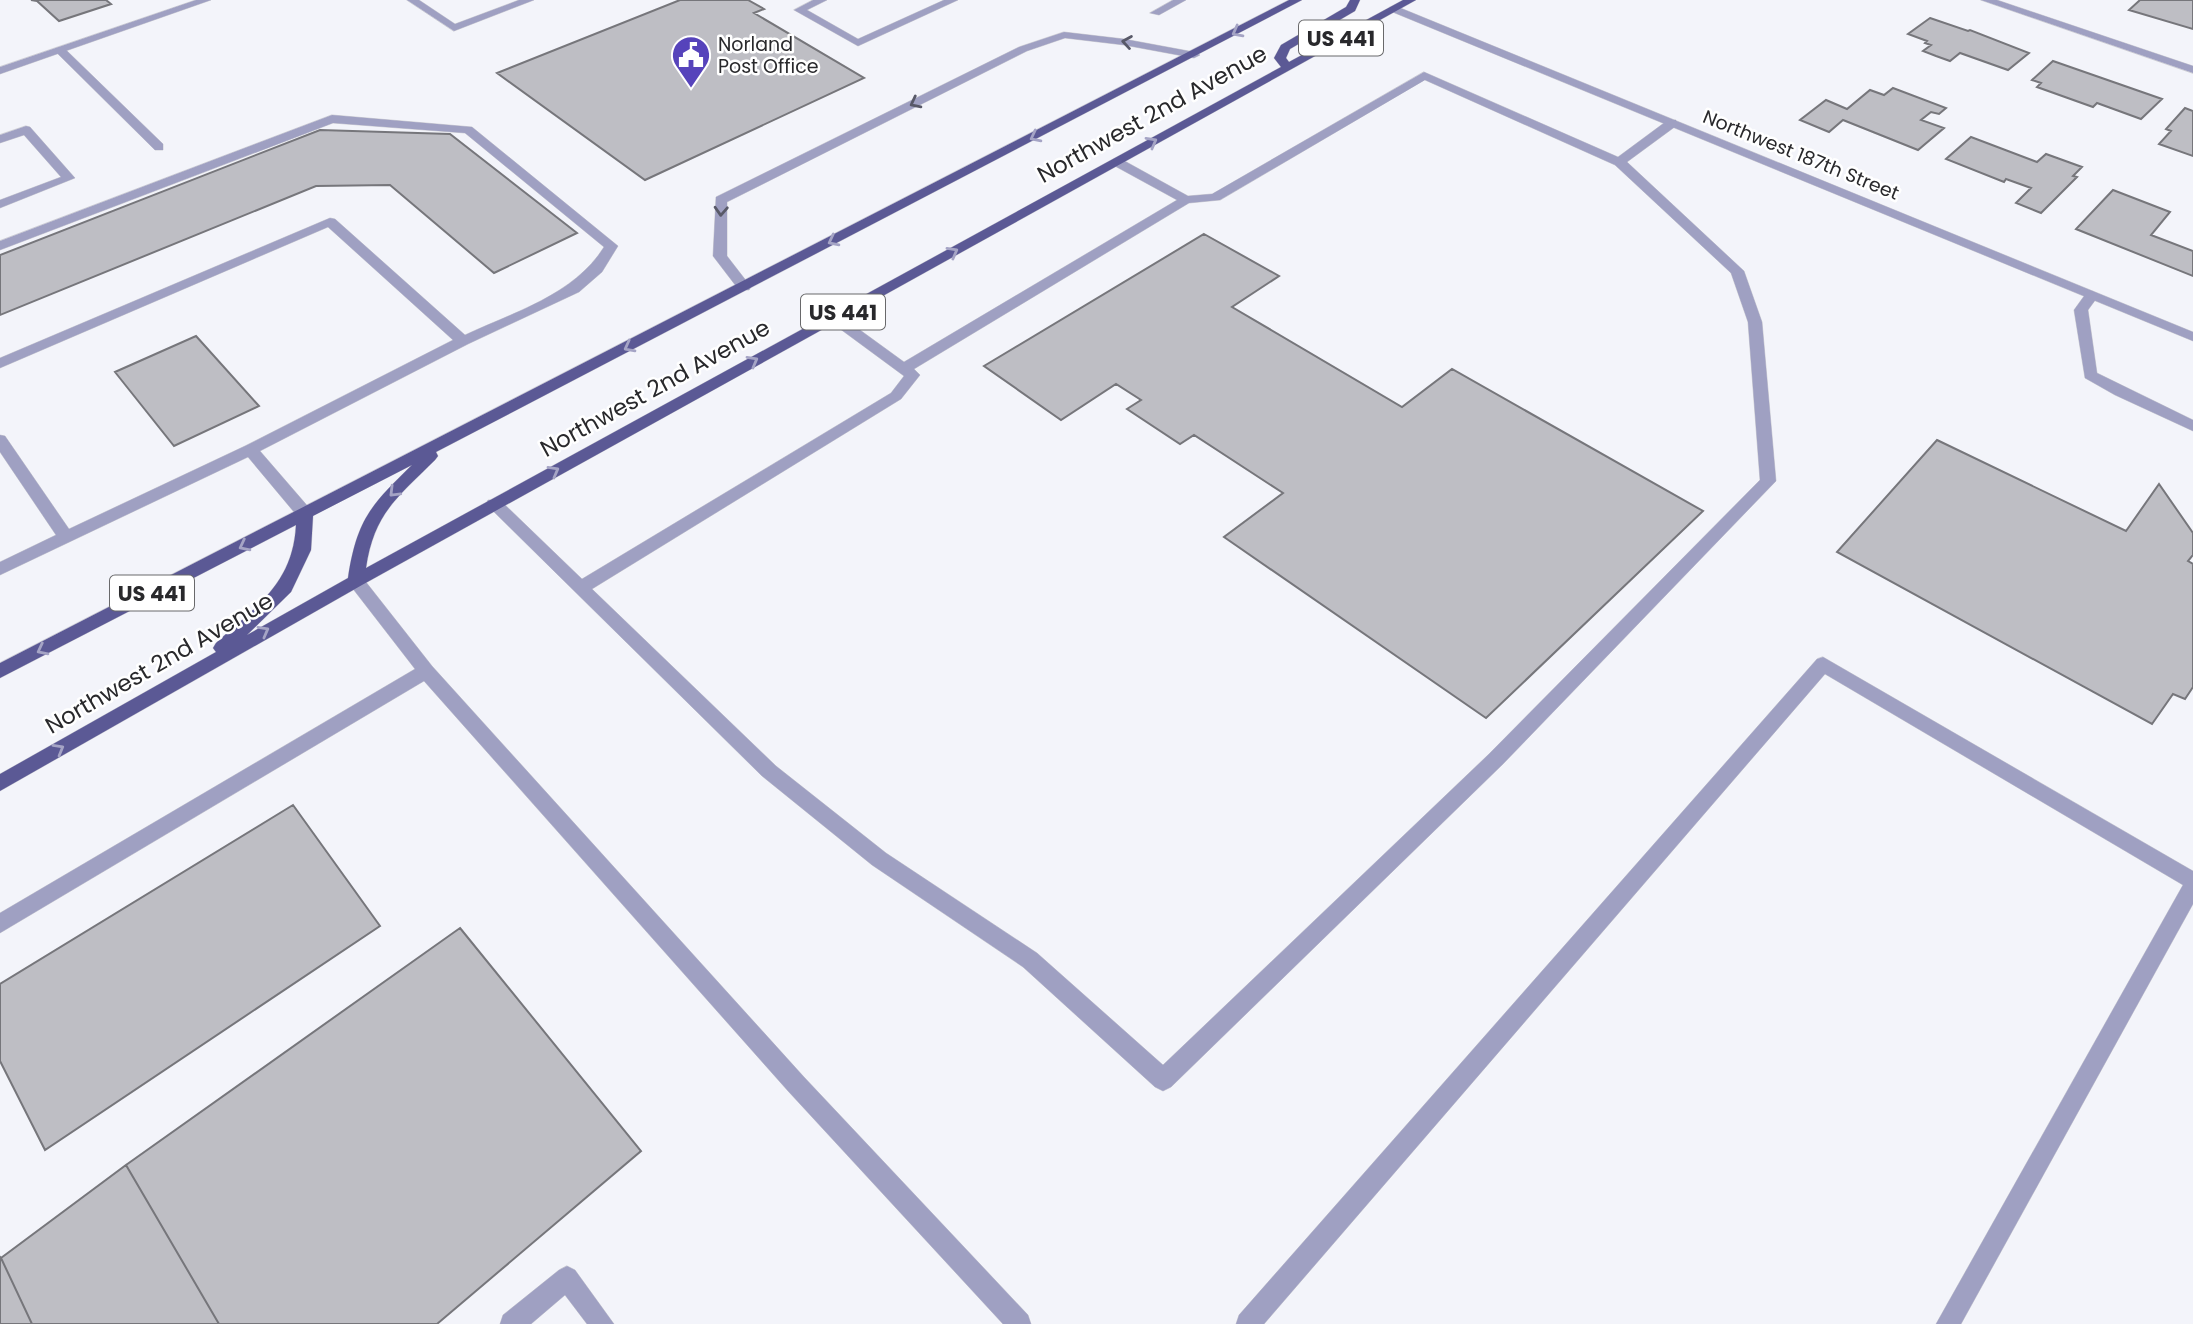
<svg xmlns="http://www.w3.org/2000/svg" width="2193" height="1324" viewBox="0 0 2193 1324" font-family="Poppins,sans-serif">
<rect width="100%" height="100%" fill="#f3f4fa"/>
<!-- building -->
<path fill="#bebec4" stroke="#76767b" stroke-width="2" d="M31 0H106L111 4 59 21 37 1Z
M680 0H748L764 9 754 13 864 78 645 180 497 73Z
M2140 0H2193V29L2129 10Z
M1930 18 1968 31 1970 30 2029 53 2008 70 1960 53 1950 61 1936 56 1923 51 1931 45 1925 43 1927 41 1908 34Z
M2053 61 2162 99 2141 119 2097 103 2093 107 2037 87 2041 83 2032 80Z
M1893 88 1946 108 1939 114 1931 112 1921 120 1944 128 1918 150 1843 120 1829 132 1800 120 1826 100 1847 109 1870 90 1884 95Z
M2185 108 2193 111V156L2159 144 2171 131 2166 129Z
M320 130 450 134 577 233 494 273 390 185 316 186 0 315V255Z
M1971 137 2037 162 2046 154 2082 167 2073 176 2077 177 2041 213 2016 203 2031 188 2006 179 2004 182 1946 159Z
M2113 190 2170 212 2151 235 2193 251V276L2076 229Z
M1204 234 1279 276 1232 307 1402 407 1452 369 1703 511 1486 718 1224 537 1283 493 1194 435 1180 444 1127 409 1141 400 1116 384 1061 420 984 366Z
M196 336 259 406 174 446 115 372Z
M1937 440 2126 531 2159 484 2193 533V555L2188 561 2193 564V687L2185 699 2173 694 2152 724 1837 552Z
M293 805 380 926 45 1150 0 1061V984Z
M460 928 641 1151 437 1324H219L126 1165Z
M126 1165 219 1324H32L1 1258Z
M0 1257 1 1258 32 1324H0Z"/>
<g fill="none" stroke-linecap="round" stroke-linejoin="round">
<!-- service casing -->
<g stroke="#cfcfd5" stroke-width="1">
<path id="service" d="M407 0H419L455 24 519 0H534L454 31Z
M813 0H827L807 10 858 39 944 0H958L858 46 794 10Z
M1173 0H1186L1159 15 1150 13Z
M1064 32 1124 39 1194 52 1200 55 1194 58 1124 45 1065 38 1027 51 727 202V256L751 287 749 290H739L713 256 716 197 1019 47Z
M56 48H64L163 144V150H155L56 52Z
M1424 72 1618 157 1668 120H1676V126L1627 162 1744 271 1762 322 1776 481 1503 764 1171 1087 1163 1091 1155 1087 1023 967 872 865 762 776 486 504 488 500H500L582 579 891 393 904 376 828 320V314H838L904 362 1177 200 1113 165V159H1121L1188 196 1212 194ZM1425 80 1615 165 1731 273 1748 322 1760 480 1489 754 1163 1065 1037 953 886 853 776 766 592 589 901 399 920 375 914 369 1189 203 1220 200Z
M332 115 472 127 618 246 602 272 579 292 468 344 260 451 311 510 313 514 311 518H299L248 457 0 575V562L56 535 0 452V435L5 436 69 529 245 446 453 340 328 227 0 368V358L330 218 335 219 465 335C514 312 574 295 604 247L465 133 333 123 0 250V241Z
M26 126 30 127 75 178 0 208V200L61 177 24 135 0 143V135Z
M2092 291 2099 295 2088 310 2097 373 2193 420V431L2115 395 2085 378 2074 310 2087 292Z
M356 575 362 577 432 666 804 1077 1028 1315 1031 1324H1003L788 1091 424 681 0 933V913L415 669 350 585 348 581Z
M1823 657 2193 871V904L1961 1324H1936L2183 885 1825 674 1264 1324H1236L1239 1315 1817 659Z
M567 1266 575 1270 614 1324H587L565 1295 531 1324H500L503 1315 559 1270Z"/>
</g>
<!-- minor casing -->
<g stroke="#cfcfd5" stroke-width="1">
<path id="minor" d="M196 0H211L0 74V67Z
M1390 7H1398L2193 332V341L1390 11Z"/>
</g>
<!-- tertiary casing -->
<g stroke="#cfcfd5" stroke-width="1">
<path id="tertiary" d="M1981 0H1997L2193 66V73Z"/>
</g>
<!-- primary casing -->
<g stroke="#cfcfd5" stroke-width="1">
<path id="primary" d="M1289 0H1302L436 452 438 456 435 460C398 497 374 513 366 568L1281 67 1274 58 1281 45 1346 7 1350 0H1360L1355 11 1290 49 1286 58 1289 62 1403 0H1416L362 585 0 791V774L216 652 213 648 216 643C256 606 293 584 296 525L0 678V663ZM412 465C371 505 357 519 348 578L247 635 291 592 311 550 313 516Z"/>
</g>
<!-- service -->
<use href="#service" fill="#9fa0c2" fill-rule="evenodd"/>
<!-- minor -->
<use href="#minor" fill="#9fa0c2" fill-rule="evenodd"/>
<!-- tertiary -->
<use href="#tertiary" fill="#9fa0c2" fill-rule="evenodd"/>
<!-- primary -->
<use href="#primary" fill="#5b5995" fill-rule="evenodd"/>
</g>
<!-- one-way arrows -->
<defs><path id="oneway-chevron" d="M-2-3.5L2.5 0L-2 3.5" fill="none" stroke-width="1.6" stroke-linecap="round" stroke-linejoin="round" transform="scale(1.75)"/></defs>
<g stroke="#a5a4c5">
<use href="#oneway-chevron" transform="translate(1237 32) rotate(152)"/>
<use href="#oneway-chevron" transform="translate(1035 137) rotate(153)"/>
<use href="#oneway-chevron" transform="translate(1152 142) rotate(-29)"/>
<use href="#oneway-chevron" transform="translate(833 241) rotate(153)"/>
<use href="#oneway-chevron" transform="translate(953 252) rotate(-29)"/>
<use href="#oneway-chevron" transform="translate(629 347) rotate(152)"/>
<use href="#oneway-chevron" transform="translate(753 361) rotate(-29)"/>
<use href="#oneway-chevron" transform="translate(554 471) rotate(-29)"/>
<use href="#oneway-chevron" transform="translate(394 492) rotate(135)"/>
<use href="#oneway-chevron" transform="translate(244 546) rotate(153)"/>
<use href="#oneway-chevron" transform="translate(264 631) rotate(-29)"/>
<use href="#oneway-chevron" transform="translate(42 650) rotate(153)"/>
<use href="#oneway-chevron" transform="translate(59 749) rotate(-30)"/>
</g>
<g stroke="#585968">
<use href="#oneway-chevron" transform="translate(1127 42) rotate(-171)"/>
<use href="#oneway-chevron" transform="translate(915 103) rotate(153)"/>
<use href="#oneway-chevron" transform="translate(721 211) rotate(93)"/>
</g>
<!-- icons -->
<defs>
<g id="civic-pin" transform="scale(2.0125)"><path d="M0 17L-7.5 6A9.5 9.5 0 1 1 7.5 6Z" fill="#5643bb" stroke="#fff"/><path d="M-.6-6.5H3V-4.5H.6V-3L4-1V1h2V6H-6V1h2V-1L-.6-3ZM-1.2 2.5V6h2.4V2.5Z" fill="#fff"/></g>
</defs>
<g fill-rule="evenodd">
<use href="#civic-pin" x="691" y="55"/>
</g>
<g text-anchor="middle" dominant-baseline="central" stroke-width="5" stroke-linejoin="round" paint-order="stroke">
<!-- far-poi labels -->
<g font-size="19" fill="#29292c" stroke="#fff" text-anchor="start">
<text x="718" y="44">Norland<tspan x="718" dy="22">Post Office</tspan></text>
</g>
<!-- far-street labels -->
<g font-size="19" fill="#29292c" stroke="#fff">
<text transform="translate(1801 155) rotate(22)">Northwest 187th Street</text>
</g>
<!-- shield labels -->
<g fill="#fff" stroke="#69696b" stroke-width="2">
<rect x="1299" y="20.5" width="84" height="35" rx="5"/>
<rect x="801" y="294.5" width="84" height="35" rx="5"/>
<rect x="110" y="575.5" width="84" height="35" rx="5"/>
</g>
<g font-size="21" font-weight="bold" fill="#29292c">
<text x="1341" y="38">US 441</text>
<text x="843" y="312">US 441</text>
<text x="152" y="593">US 441</text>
</g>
<!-- street labels -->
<g font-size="23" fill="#29292c" stroke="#fff">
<text transform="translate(1152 114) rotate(-29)">Northwest 2nd Avenue</text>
<text transform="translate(655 388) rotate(-29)">Northwest 2nd Avenue</text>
<text transform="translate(159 663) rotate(-30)">Northwest 2nd Avenue</text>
</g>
</g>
</svg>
